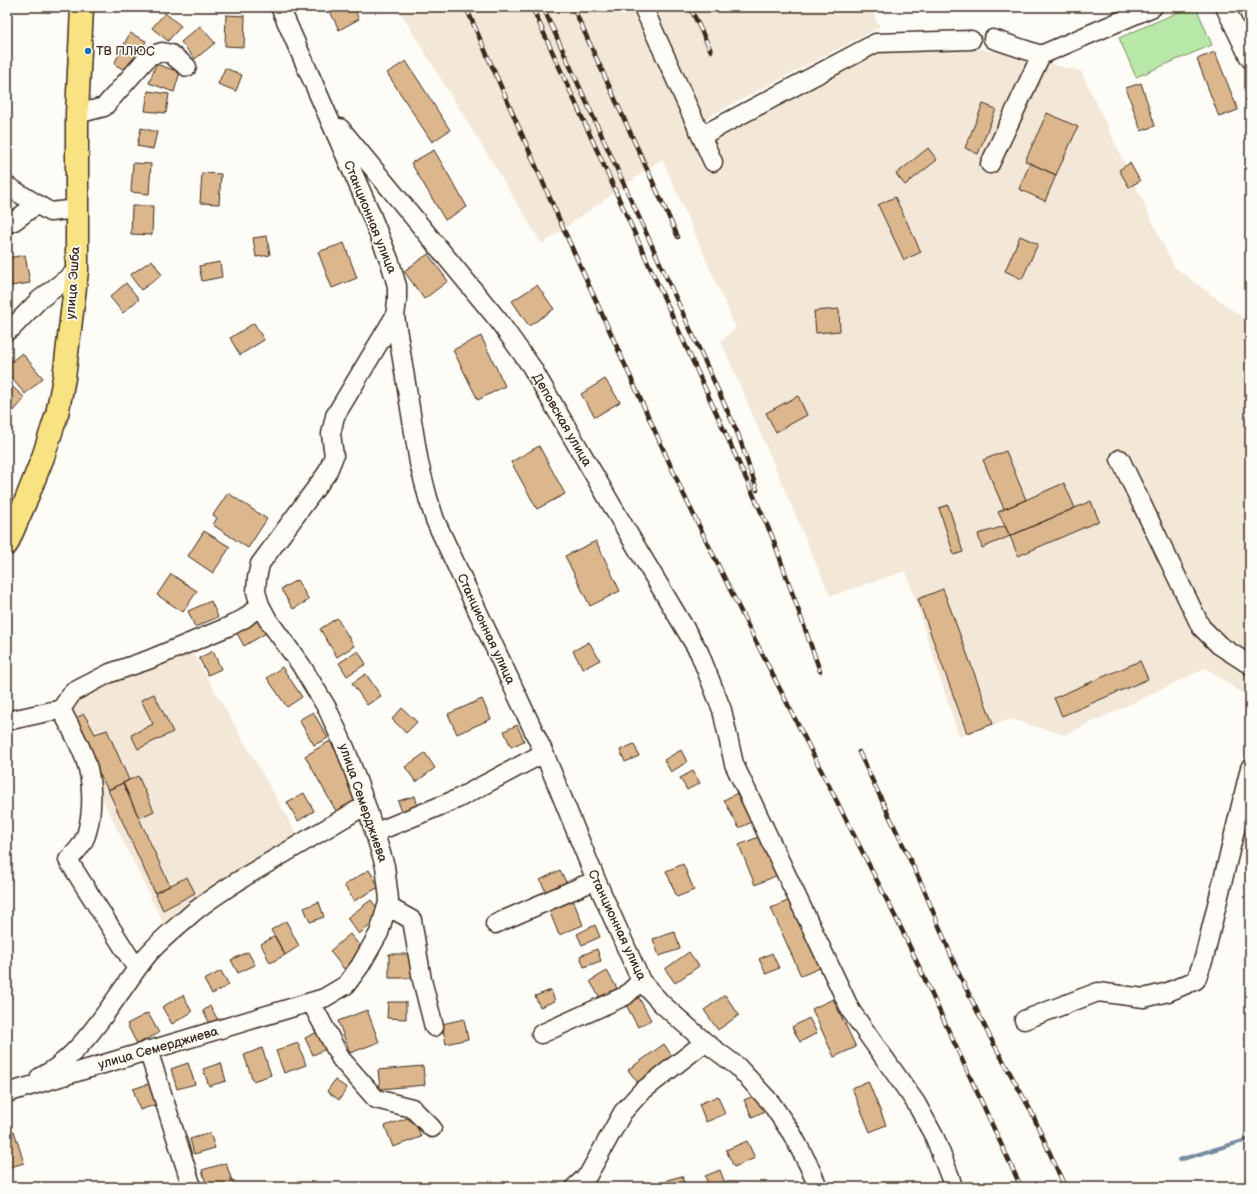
<svg xmlns="http://www.w3.org/2000/svg" width="1257" height="1194" viewBox="0 0 1257 1194" font-family="'Balsamiq Sans',sans-serif">
<rect width="100%" height="100%" fill="#fdfcf7"/>
<filter id="ink" filterUnits="userSpaceOnUse"><feTurbulence type="fractalNoise" baseFrequency=".025" numOctaves="2"/><feDisplacementMap in="SourceGraphic" scale="8" xChannelSelector="R" yChannelSelector="G"/><feConvolveMatrix kernelMatrix="1 2 1 2 8 2 1 2 1" color-interpolation-filters="sRGB"/></filter>
<g filter="url(#ink)">
<!-- built -->
<path fill="#f3e7d7" d="M397 7H870L880 27 685 129 693 143 879 50 983 49 1081 71 1174 267 1250 323V699L1206 668 1065 735 1011 719 959 737 906 571 830 596 721 341 736 328 662 159 542 244Z
M188 644 298 836 193 901 164 925 57 705Z"/>
<!-- green -->
<path fill="#b8e8a8" stroke="#7a8963" d="M1190 7H1196L1212 45 1136 77 1119 38Z"/>
<g fill="none" stroke-linecap="round" stroke-linejoin="round">
<!-- stream -->
<path stroke="#768ca2" stroke-width="4" d="M1179 1160 1250 1139"/>
</g>
<!-- building -->
<path fill="#dcb78d" stroke="#3b2a1e" d="M328 7H353L359 19 339 30Z
M165 13 181 26 168 41 152 28Z
M226 15 245 16 244 47 225 46Z
M200 26 215 43 195 59 181 42Z
M130 33 146 41 130 73 114 64Z
M1215 52 1238 110 1219 117 1197 59Z
M406 61 450 130 432 142 387 73Z
M156 64 180 72 174 92 149 83Z
M225 68 242 75 236 91 218 84Z
M1141 83 1155 126 1141 131 1126 88Z
M148 91 169 94 166 113 145 111Z
M983 104 996 109 978 154 965 148Z
M1047 113 1078 127 1056 175 1025 161Z
M141 128 157 132 153 149 137 146Z
M928 148 937 160 905 185 896 174Z
M434 150 467 207 445 220 411 163Z
M133 163 151 164 149 194 131 192Z
M1030 163 1056 175 1045 201 1019 189Z
M1130 163 1140 181 1129 187 1119 170Z
M202 173 221 174 219 204 200 203Z
M895 197 921 252 904 260 878 205Z
M132 206H153L152 235 131 234Z
M267 236 270 255 256 257 253 238Z
M1020 236 1038 244 1022 279 1005 271Z
M344 243 357 278 332 288 318 252Z
M428 254 448 281 424 299 404 271Z
M25 255 30 283 11 286 7 258Z
M152 260 162 275 141 290 130 275Z
M220 262 222 277 202 281 199 266Z
M126 283 139 299 123 313 110 297Z
M537 285 554 309 529 326 512 301Z
M839 309 840 331 816 333 814 311Z
M254 323 264 340 240 355 230 338Z
M481 336 505 386 478 400 453 350Z
M22 353 43 378 25 394 7 373V365Z
M605 379 620 402 595 417 581 394Z
M7 382 25 398 7 419Z
M798 396 807 415 776 432 766 413Z
M539 446 565 494 537 509 511 462Z
M1006 451 1026 500 1004 509 983 460Z
M1064 483 1075 508 1010 536 998 512Z
M228 493 267 519 248 548 213 525 217 518 213 515Z
M1091 501 1099 521 1018 556 1010 536Z
M948 505 963 552 954 555 939 508Z
M1005 526 1010 536 982 548 978 534Z
M204 531 230 547 213 573 188 556Z
M596 541 620 591 590 606 565 556Z
M171 574 197 591 183 612 157 595Z
M297 580 309 600 293 609 281 589Z
M943 589 993 724 967 733 918 599Z
M211 601 218 617 195 627 188 611Z
M259 616 268 632 244 646 235 630Z
M337 618 354 646 337 657 320 629Z
M589 642 600 660 583 669 573 651Z
M213 651 221 669 208 675 199 658Z
M358 651 366 664 347 676 339 663Z
M1140 661 1148 679 1062 716 1054 698Z
M282 667 302 697 287 707 267 678Z
M366 674 381 696 367 705 352 683Z
M154 694 173 732 138 749 131 735 153 724 141 700Z
M482 699 491 719 457 734 448 714Z
M402 708 417 722 406 733 392 719Z
M313 712 328 738 314 745 299 720Z
M84 714 95 734 107 730 129 780 108 790 72 720Z
M517 725 524 741 511 747 504 731Z
M330 741 361 797 336 811 305 756Z
M634 744 639 756 625 762 620 750Z
M681 750 687 762 671 772 664 760Z
M425 753 435 768 416 782 405 767Z
M693 771 700 783 687 790 680 778Z
M138 776 154 811 139 818 123 783Z
M123 783 170 886 155 893 108 790Z
M741 791 756 820 739 828 724 800Z
M304 793 314 811 298 821 287 802Z
M415 796 419 811 403 815 398 801Z
M763 835 780 874 755 885 739 845Z
M683 864 694 890 677 897 666 871Z
M369 870 379 887 354 901 344 885Z
M560 870 567 884 547 894 540 880Z
M187 877 195 893 163 910 155 893Z
M371 900 383 916 359 934 347 918Z
M573 900 583 925 559 935 549 910Z
M790 900 820 968 801 976 771 908Z
M319 902 324 917 310 922 304 908Z
M286 921 299 946 285 955 271 930Z
M595 925 600 937 582 945 577 934Z
M675 932 680 949 659 956 653 939Z
M350 934 365 952 344 969 330 951Z
M275 936 285 955 270 963 261 944Z
M597 949 601 961 584 967 580 956Z
M248 952 255 965 238 973 231 960Z
M689 952 699 966 675 983 665 969Z
M772 953 779 968 766 974 759 959Z
M389 954H411L415 978H389Z
M221 971 229 985 212 994 204 980Z
M607 971 617 988 600 998 590 981Z
M551 990 555 1001 540 1007 535 996Z
M183 995 192 1012 172 1024 162 1007Z
M725 995 739 1015 718 1030 704 1010Z
M638 996 651 1020 638 1027 625 1003Z
M833 999 856 1047 834 1057 812 1009Z
M388 1002H406V1019L387 1018Z
M210 1006 218 1020 211 1025 203 1011Z
M367 1010 379 1042 350 1053 338 1021Z
M148 1013 159 1033 137 1044 127 1024Z
M809 1018 817 1033 800 1042 792 1027Z
M464 1019 468 1039 446 1044 442 1024Z
M324 1029 332 1046 313 1055 305 1038Z
M298 1043 306 1065 284 1073 276 1051Z
M664 1044 674 1059 639 1084 628 1070Z
M262 1048 271 1075 253 1081 244 1055Z
M188 1063 195 1084 177 1089 171 1069Z
M221 1063 226 1081 209 1086 203 1069Z
M423 1066 425 1085 380 1089 378 1070Z
M335 1080 347 1088 339 1100 327 1091Z
M157 1081 163 1102 140 1110 133 1089Z
M868 1081 886 1125 870 1132 852 1088Z
M758 1094 765 1111 752 1117 744 1100Z
M718 1096 725 1114 706 1122 699 1104Z
M413 1116 421 1137 393 1147 385 1126Z
M14 1131 24 1163 7 1168V1133Z
M210 1133 215 1148 194 1154 190 1139Z
M747 1141 755 1158 734 1167 726 1150Z
M226 1163 234 1187H207L202 1170Z
M720 1170 725 1183 715 1187H709L705 1176Z
M682 1176 685 1187H669L667 1180Z"/>
<g fill="none" stroke-linecap="round" stroke-linejoin="round">
<!-- minor casing -->
<g stroke="#3b2a1e" stroke-width="21">
<path id="minor" d="M280 7 368 207 390 262 397 286V301L395 316 419 463 428 498 435 520 544 753 596 880 641 981 662 1004 705 1042 738 1067 771 1103 792 1134 808 1164 818 1187
M643 7 713 162
M1225 7 1250 59
M993 39 1041 55 1153 7
M77 114 104 107 149 56 162 52 171 54 187 67
M340 128 498 320 531 366 625 528 699 652 722 710 734 764 851 1011 916 1103 935 1138 950 1177 953 1187
M701 136 876 43 971 40
M990 164 1041 55
M7 186 50 212 77 209
M7 224 14 221 37 204
M7 331 13 327 39 300 77 271
M1120 459 1201 627 1219 645 1250 665
M61 709C69 725 79 742 85 759 93 780 93 811 87 832 84 844 76 852 68 860L137 969
M7 721 61 709 73 692 110 673 148 660 230 626 245 618 260 605
M374 833 457 799 544 753
M387 906 412 920 422 980 434 1027
M495 924 596 880
M311 1002 341 1059 376 1099 412 1108 432 1128
M1024 1020 1098 992 1144 998 1168 992 1196 980 1204 958 1250 768
M541 1034 625 996 641 981
M148 1050 192 1187
M40 1077C82 1058 117 994 145 958 156 944 174 929 187 918 204 902 226 889 246 876 286 852 326 829 366 805
M7 1093 324 998 346 985 360 966 379 933 389 899 385 866 366 805 346 750 327 708 301 665 268 620 260 605 256 592 257 578 260 564 327 473 334 456 331 434 335 416 395 316
M575 1187 588 1175 623 1112 641 1092 705 1042"/>
</g>
<!-- highway casing -->
<g stroke="#3b2a1e" stroke-width="25">
<path id="highway" d="M7 544 26 500 43 457 57 414 64 378 77 271V114L82 7"/>
</g>
<!-- minor -->
<use href="#minor" stroke="#fdfcf7" stroke-width="18"/>
<!-- highway -->
<use href="#highway" stroke="#f8e281" stroke-width="22"/>
<!-- rail casing -->
<g stroke="#3b2a1e" stroke-width="4.5">
<path id="rail" d="M466 7 563 228 683 493 745 620 902 930 1021 1187
M532 7 772 536 820 671
M543 7 738 434 757 490
M573 7 678 237
M690 7 711 51
M859 752 922 885 958 972 990 1037 1031 1111 1065 1187"/>
</g>
<!-- rail -->
<use href="#rail" stroke="#fdfcf7" stroke-width="3" stroke-dasharray="9" stroke-linecap="butt"/>
</g>
</g>
<!-- markers -->
<circle fill="#1f6fb2" stroke="#fdfcf7" stroke-width="1.5" cx="88" cy="51" r="4"/>
<g text-anchor="middle" dominant-baseline="central" stroke-width="3.5" stroke-linejoin="round" paint-order="stroke">
<!-- poi labels -->
<g font-size="13" fill="#3b2a1e" stroke="#fdfcf7" text-anchor="start">
<text x="96" y="51">ТВ ПЛЮС</text>
</g>
<!-- street labels -->
<g font-size="13" fill="#3b2a1e" stroke="#fdfcf7">
<text transform="translate(370 217) rotate(68)">Станционная улица</text>
<text transform="translate(73 283) rotate(-86)">улица Эшба</text>
<text transform="translate(562 420) rotate(60)">Деповская улица</text>
<text transform="translate(486 629) rotate(65)">Станционная улица</text>
<text transform="translate(363 803) rotate(71)">улица Семерджиева</text>
<text transform="translate(617 925) rotate(65)">Станционная улица</text>
<text transform="translate(158 1048) rotate(-16)">улица Семерджиева</text>
</g>
</g>
<!-- margin -->
<rect width="1257" height="1194" fill="none" stroke="#fdfcf7" stroke-width="24"/>
<rect x="12" y="12" width="1233" height="1170" fill="none" stroke="#3b2a1e" stroke-width="1.5" filter="url(#ink)"/>
</svg>
